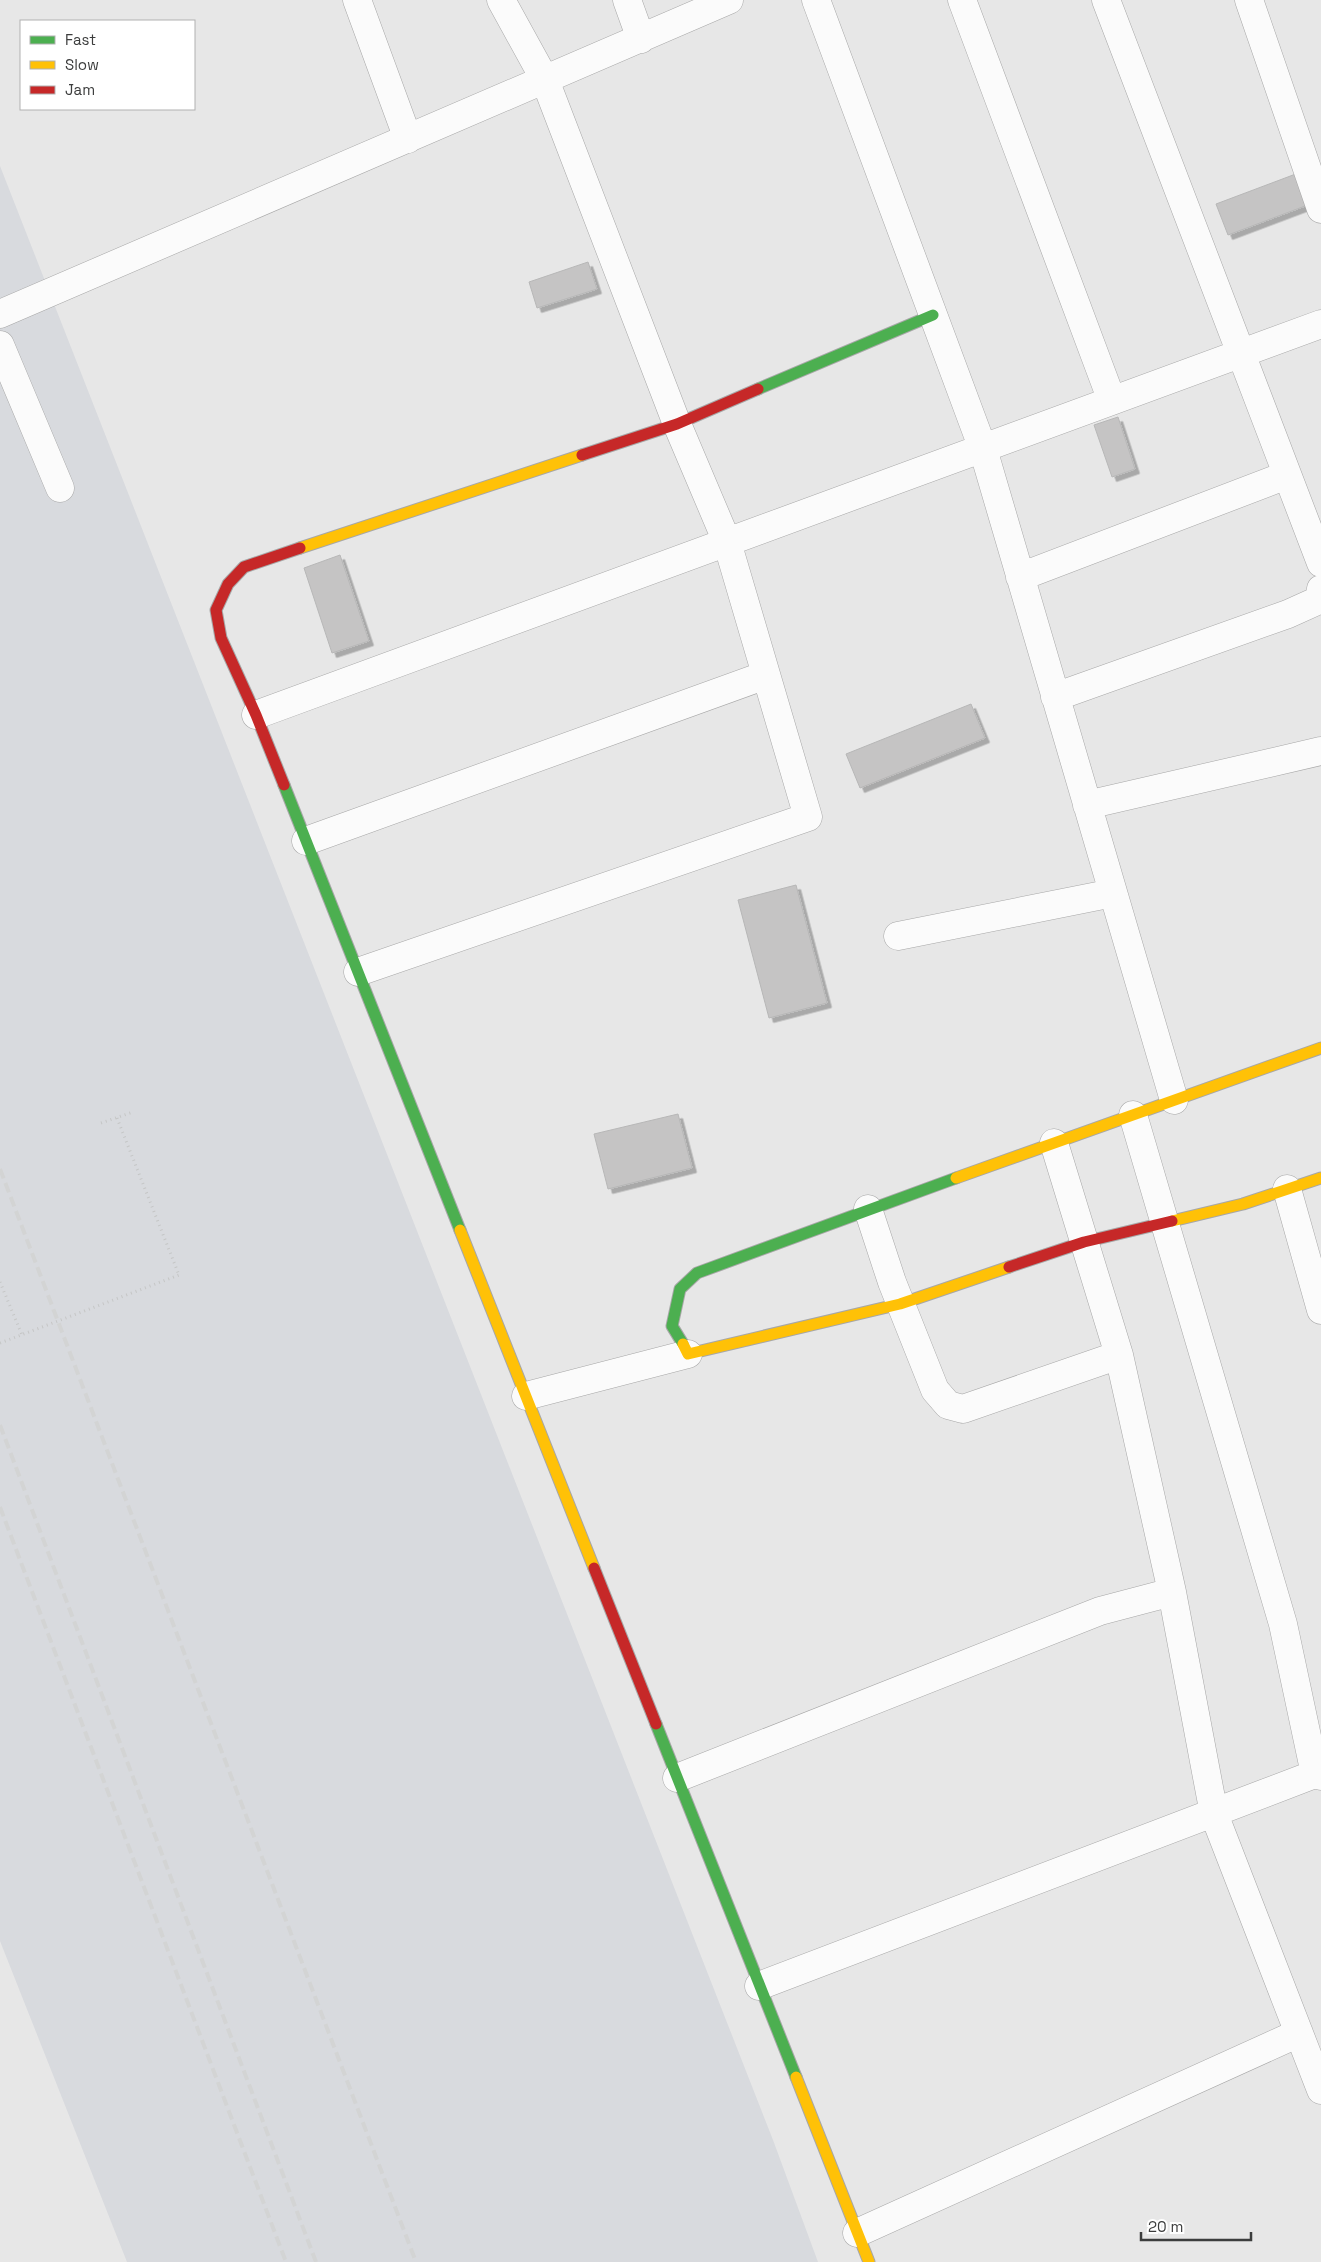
<svg xmlns="http://www.w3.org/2000/svg" width="1321" height="2262" viewBox="0 0 1321 2262" font-family="'Space Grotesk',sans-serif">
<defs>
<filter id="shadow"><feDropShadow dx="4.5" dy="4.5" stdDeviation="0" flood-color="#0004"/></filter>
</defs>
<rect width="100%" height="100%" fill="#e7e7e7"/>
<!-- built -->
<path fill="#d8dade" d="M0 166 773 2140 818 2262H127L0 1941Z"/>
<!-- building -->
<path fill="#c5c4c4" stroke="#b7b7b7" filter="url(#shadow)" d="M1301 172 1313 203 1228 235 1216 204Z
M588 262 597 289 537 308 529 282Z
M1118 417 1135 469 1112 477 1094 425Z
M340 555 369 641 332 653 304 568Z
M971 704 985 738 860 788 846 754Z
M796 885 827 1003 769 1018 738 900Z
M678 1114 692 1168 608 1189 594 1134Z"/>
<g fill="none" stroke-linecap="round" stroke-linejoin="round">
<!-- street casing -->
<g stroke="#a7a7a7" stroke-width="29">
<path id="street" d="M357 0 408 139
M627 0 641 39
M816 0 983 449 1174 1100
M962 0 1112 401
M1106 0 1321 563
M1249 0 1321 209
M0 314 729 0
M0 345 60 488
M1020 577 1287 475
M1055 697 1288 614 1319 600 1321 589
M256 715 1321 324
M1087 805 1321 751
M306 841 766 675
M898 936 1113 893
M358 972 808 817 727 542 677 424 545 80 501 0
M1133 1115 1283 1624 1315 1774
M1054 1143 1119 1355 1172 1592 1214 1814 1321 2090
M1287 1189 1321 1310
M868 1209 892 1282 935 1390 948 1405 963 1409 1119 1355
M526 1396 688 1354
M677 1778 1100 1611 1172 1592
M759 1986 1315 1774 1321 1776
M857 2233 1299 2033"/>
</g>
<!-- fast casing -->
<g stroke="#a7a7a7" stroke-width="13">
<path id="fast" d="M758 389 933 315
M284 785 460 1230
M683 1344 672 1326 680 1289 697 1273 956 1178
M656 1724 796 2077"/>
</g>
<!-- slow casing -->
<g stroke="#a7a7a7" stroke-width="13">
<path id="slow" d="M300 548 582 455
M956 1178 1321 1048
M1172 1221 1243 1204 1321 1178
M460 1230 594 1568
M683 1344 688 1354 900 1304 1009 1267
M796 2077 869 2262"/>
</g>
<!-- jam casing -->
<g stroke="#a7a7a7" stroke-width="13">
<path id="jam" d="M582 455 677 424 758 389
M284 785 256 715 221 638 216 610 228 584 244 567 300 548
M1009 1267 1084 1242 1172 1221
M594 1568 656 1724"/>
</g>
<!-- path -->
<path stroke="#c5c6c6" stroke-width="3" stroke-dasharray="1 4" stroke-linecap="butt" d="M117 1118 179 1275
M101 1123 133 1112
M0 1282 22 1335"/>
<!-- street -->
<use href="#street" stroke="#fbfbfb" stroke-width="28"/>
<!-- fast -->
<use href="#fast" stroke="#4caf50" stroke-width="11"/>
<!-- slow -->
<use href="#slow" stroke="#ffc107" stroke-width="11"/>
<!-- jam -->
<use href="#jam" stroke="#c62828" stroke-width="11"/>
<!-- rail -->
<path stroke="#d3d4d4" stroke-width="4" stroke-dasharray="10 5" stroke-linecap="butt" d="M0 1169 416 2262
M0 1425 316 2262
M0 1507 286 2262"/>
<!-- path-bridge -->
<path stroke="#c5c6c6" stroke-width="3" stroke-dasharray="1 4" stroke-linecap="butt" d="M0 1343 179 1275"/>
</g>
<!-- legend -->
<rect x="20" y="20" width="175" height="90" fill="#ffffff" stroke="#b1b1b1"/>
<rect x="30" y="36" width="25" height="8" fill="#4caf50" stroke="#b1b1b1"/>
<text x="65" y="45" font-size="15" fill="#3c3d3d">Fast</text>
<rect x="30" y="61" width="25" height="8" fill="#ffc107" stroke="#b1b1b1"/>
<text x="65" y="70" font-size="15" fill="#3c3d3d">Slow</text>
<rect x="30" y="86" width="25" height="8" fill="#c62828" stroke="#b1b1b1"/>
<text x="65" y="95" font-size="15" fill="#3c3d3d">Jam</text>
<!-- scale -->
<path d="M1141 2232v8h110v-8" fill="none" stroke="#3c3d3d" stroke-width="2.5"/>
<text x="1148" y="2232" font-size="15" fill="#3c3d3d" stroke="#ffffff" stroke-width="4" paint-order="stroke">20 m</text>
</svg>
